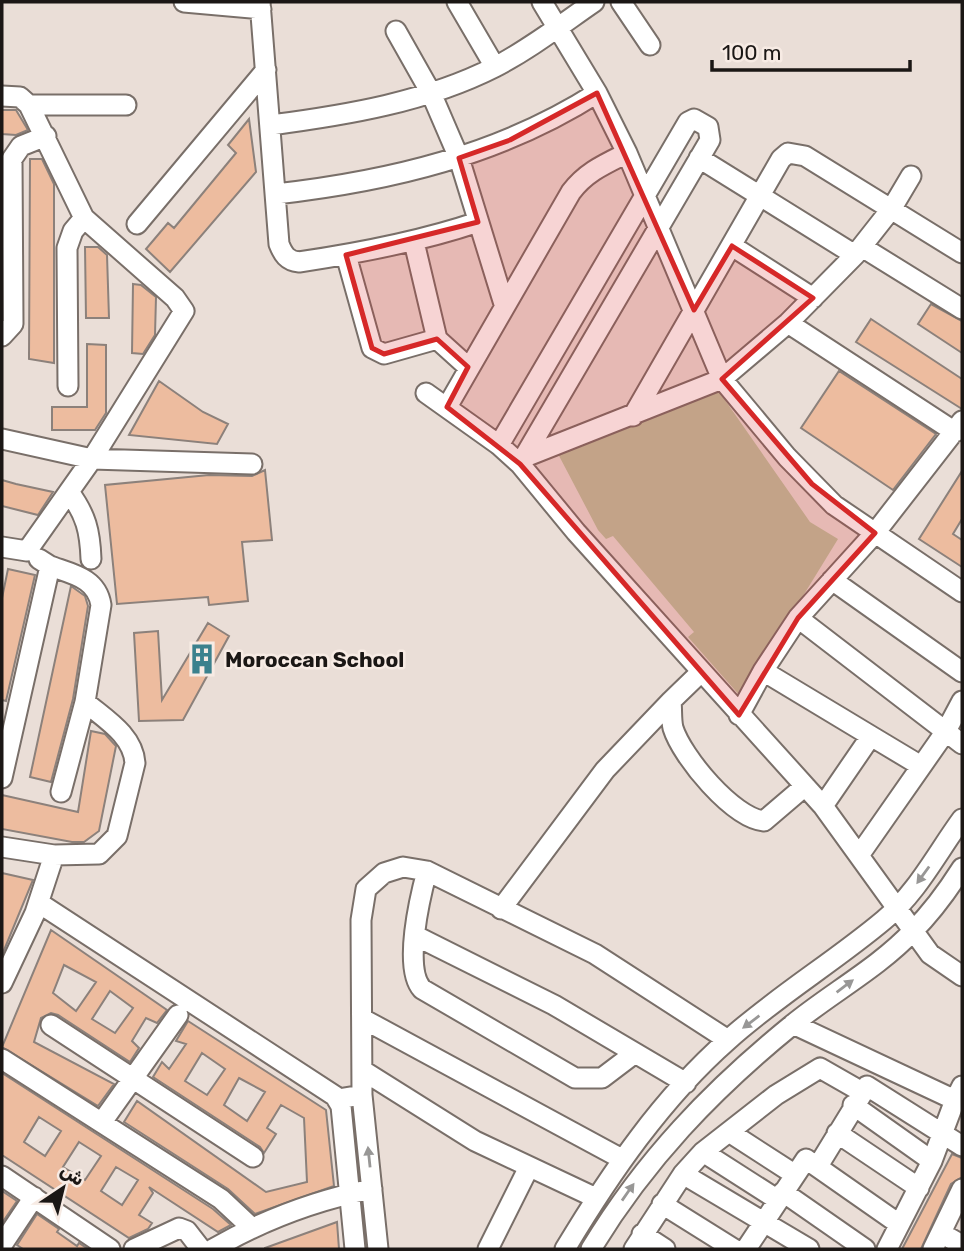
<svg xmlns="http://www.w3.org/2000/svg" width="964" height="1251" viewBox="0 0 964 1251" font-family="Rubik,'Noto Sans Arabic',sans-serif">
<rect width="100%" height="100%" fill="#eaded7"/>
<!-- green -->
<path fill="#bec2a0" d="M718 390 810 522 838 539 741 697 688 637 694 632 613 536 606 539 598 530 557 452Z"/>
<!-- building -->
<path fill="#edbc9f" stroke="#8c817b" stroke-width="2" fill-rule="evenodd" d="M2 110H16L28 130 16 135 2 134Z
M249 119 256 172 170 272 146 249 168 223 174 228 236 153 228 145Z
M30 159H42L54 184V363L29 359Z
M85 247H98L107 255 109 318H86Z
M133 284 141 285 156 297 155 335 143 354 132 353Z
M931 304 962 321V353L918 324Z
M871 319 962 379V409L856 342Z
M87 344 106 345V413L95 430H52V407H87Z
M839 371 936 434 893 490 801 428Z
M159 381 203 412 228 424 217 444 129 435Z
M265 470 272 540 242 542 248 601 209 605 208 597 117 604 105 485 209 475 252 476Z
M962 471V519L953 534 962 540V567L919 539Z
M2 480 16 484 53 492 38 515 2 506Z
M8 569 35 575 6 701 2 700V598Z
M71 586 85 596 88 606 73 699 51 782 30 777Z
M208 623 229 636 183 720 139 721 134 633 158 631 162 700Z
M91 731 105 734 116 746 99 831 84 842H72L2 829V795L78 812Z
M2 873 33 880 2 955Z
M51 930 167 1010 157 1023 146 1018 132 1041 139 1048 130 1062 58 1015 51 1013 41 1018 34 1042 114 1084 98 1106 2 1047ZM64 965 96 982 76 1011 53 993ZM110 991 133 1008 115 1033 92 1019Z
M188 1021 326 1110 334 1186 255 1214 228 1189 124 1122 137 1101 266 1192 307 1182 304 1118 281 1105 267 1128 276 1134 264 1153 260 1147 153 1077 162 1062 169 1069 186 1044 176 1041ZM202 1053 225 1069 207 1095 185 1081ZM239 1078 265 1092 247 1121 224 1105Z
M2 1073 213 1209 231 1225 218 1232 149 1187 153 1193 139 1215 152 1223 148 1229 129 1238 2 1155ZM39 1117 61 1131 45 1156 24 1142ZM79 1142 101 1156 85 1180 63 1167ZM116 1167 138 1180 122 1205 101 1191Z
M952 1154 962 1158V1177L951 1184 921 1249H902Z
M2 1191 17 1201 2 1223Z
M37 1214 59 1229 57 1232 77 1246 79 1243 88 1249H23L17 1245Z
M337 1222 339 1249H265V1248Z"/>
<g fill="none" stroke-linecap="round" stroke-linejoin="round">
<!-- minor casing -->
<g stroke="#796f69" stroke-width="23">
<path id="minor" d="M184 2 261 9
M260 2 279 244C283 254 287 261 299 262 360 253 419 242 478 222
M457 2 495 67
M542 2 597 93 627 153 722 379 787 457 834 505 962 592
M621 2 650 45
M396 31 431 93 459 158 504 304
M2 96 20 97 29 105 84 218 175 298 184 311 92 459 2 439
M29 105H126
M271 125C347 115 426 102 495 67 530 49 562 24 594 2
M699 158 855 255
M276 194C390 181 500 155 597 93
M137 224 266 70
M732 246 813 298
M862 247 962 309
M346 255 372 348 384 354 437 339 414 242
M788 323 955 432
M2 336 13 324 12 159 21 146 46 136
M437 339 468 367
M68 386 67 248 73 231 84 218
M426 393 499 445 520 464 576 532 823 806 930 954 962 976
M447 407 571 192C586 172 605 164 627 153
M633 416 781 159 788 153 805 156 962 253
M499 445 688 122 694 119 708 127 710 140 520 464
M525 457 722 379 788 323 855 255 892 208 911 176
M69 492C86 515 90 531 91 559
M2 547 27 551 92 459 252 464
M50 566C72 574 97 578 101 605L85 702 61 792
M832 580 962 672
M798 618 962 744
M763 671 871 736 823 806
M701 672 671 701C672 710 671 720 673 728 682 757 733 818 764 821L805 786
M739 715 763 671 798 618 875 533 962 421
M871 736 921 766
M2 778 50 566 39 559
M2 847 54 855 99 854 117 836 135 763C133 735 105 719 85 702
M860 854 946 731 962 701
M39 903 335 1096 341 1106 355 1249
M501 909 605 770 671 701
M416 936 554 1005 686 1083
M2 983 35 913 54 855
M363 1019 622 1159
M793 1024 955 1100 962 1086
M51 1025 253 1157
M635 1053 602 1078H575L422 989C403 968 420 897 427 871L595 954 728 1040
M2 1059 221 1199 251 1227
M362 1070 475 1141 596 1198
M362 1095 378 1249
M338 1099 362 1095 361 920 366 889 384 873 403 867 427 871
M853 1105 932 1161
M102 1122 178 1015
M729 1132 794 1174
M837 1133 919 1188
M703 1152 778 1200
M818 1166 867 1086 962 1146
M683 1174 809 1249
M2 1176 110 1249
M783 1192 865 1249
M662 1204 734 1249
M941 1233 962 1245
M642 1234 665 1249
M2 1245 34 1197
M134 1249 179 1228 187 1231 201 1249
M213 1249C261 1221 317 1200 372 1189
M488 1249 529 1167
M565 1249C610 1174 662 1098 728 1040 777 996 834 962 884 920 917 893 937 853 962 819
M591 1249C645 1160 711 1091 792 1025 831 993 878 968 913 931 931 913 948 890 962 868
M634 1249 683 1174 703 1152 776 1095 820 1068 862 1092
M746 1249 806 1159 899 1224
M887 1249 932 1161 955 1100
M933 1249 962 1189"/>
</g>
<!-- minor -->
<use href="#minor" stroke="#fff" stroke-width="19"/>
</g>
<!-- one-way arrows -->
<defs><path id="oneway-solid" d="M-6-.8H1V-3.2L6.5 0L1 3.2V.8H-6Z" transform="scale(1.75)"/></defs>
<g fill="#989796">
<use href="#oneway-solid" transform="translate(923 875) rotate(126)"/>
<use href="#oneway-solid" transform="translate(845 986) rotate(-37)"/>
<use href="#oneway-solid" transform="translate(751 1022) rotate(143)"/>
<use href="#oneway-solid" transform="translate(369 1157) rotate(-96)"/>
<use href="#oneway-solid" transform="translate(628 1192) rotate(-55)"/>
</g>
<!-- marked area -->
<path fill="#d62828" fill-opacity="0.2" stroke="#d62828" stroke-width="5" stroke-linejoin="round" d="M597 93 694 310 732 246 813 298 722 379 812 484 875 533 798 618 739 715 520 464 447 407 468 367 437 339 384 354 372 348 346 255 478 222 459 158 510 140Z"/>
<!-- icons -->
<defs>
<g id="building-bare" transform="scale(2.415)"><path d="M-4-6H4V6H1V3H-1V6H-4ZM-2.5-4.3h1.7v1.8h-1.7ZM.8-4.3h1.7v1.8H.8ZM-2.5-1h1.7V.8h-1.7ZM.8-1h1.7V.8H.8Z" fill="#3b818d" stroke="#f7ebe4" stroke-width="2.5" paint-order="stroke"/></g>
</defs>
<g fill-rule="evenodd">
<use href="#building-bare" x="202" y="659"/>
</g>
<g text-anchor="middle" dominant-baseline="central" stroke-width="5" stroke-linejoin="round" paint-order="stroke">
<!-- poi labels -->
<g font-size="21" font-weight="bold" fill="#1b1715" stroke="#f7ebe4" text-anchor="start">
<text x="225" y="659">Moroccan School</text>
</g>
</g>
<!-- border -->
<rect width="964" height="1251" fill="none" stroke="#1b1715" stroke-width="7"/>
<!-- north arrow -->
<g transform="translate(63 1188) rotate(35)" stroke="#f7ebe4" stroke-width="5" paint-order="stroke">
<path d="M0-5L12 26L0 18L-12 26Z" fill="#1b1715"/>
<text y="-10" font-size="19" font-weight="bold" text-anchor="middle" fill="#1b1715">ش</text>
</g>
<!-- scale -->
<path d="M712 60v10h198v-10" fill="none" stroke="#1b1715" stroke-width="3.5"/>
<text x="722" y="60" font-size="21" fill="#1b1715" stroke="#f7ebe4" stroke-width="5" paint-order="stroke">100 m</text>
</svg>
